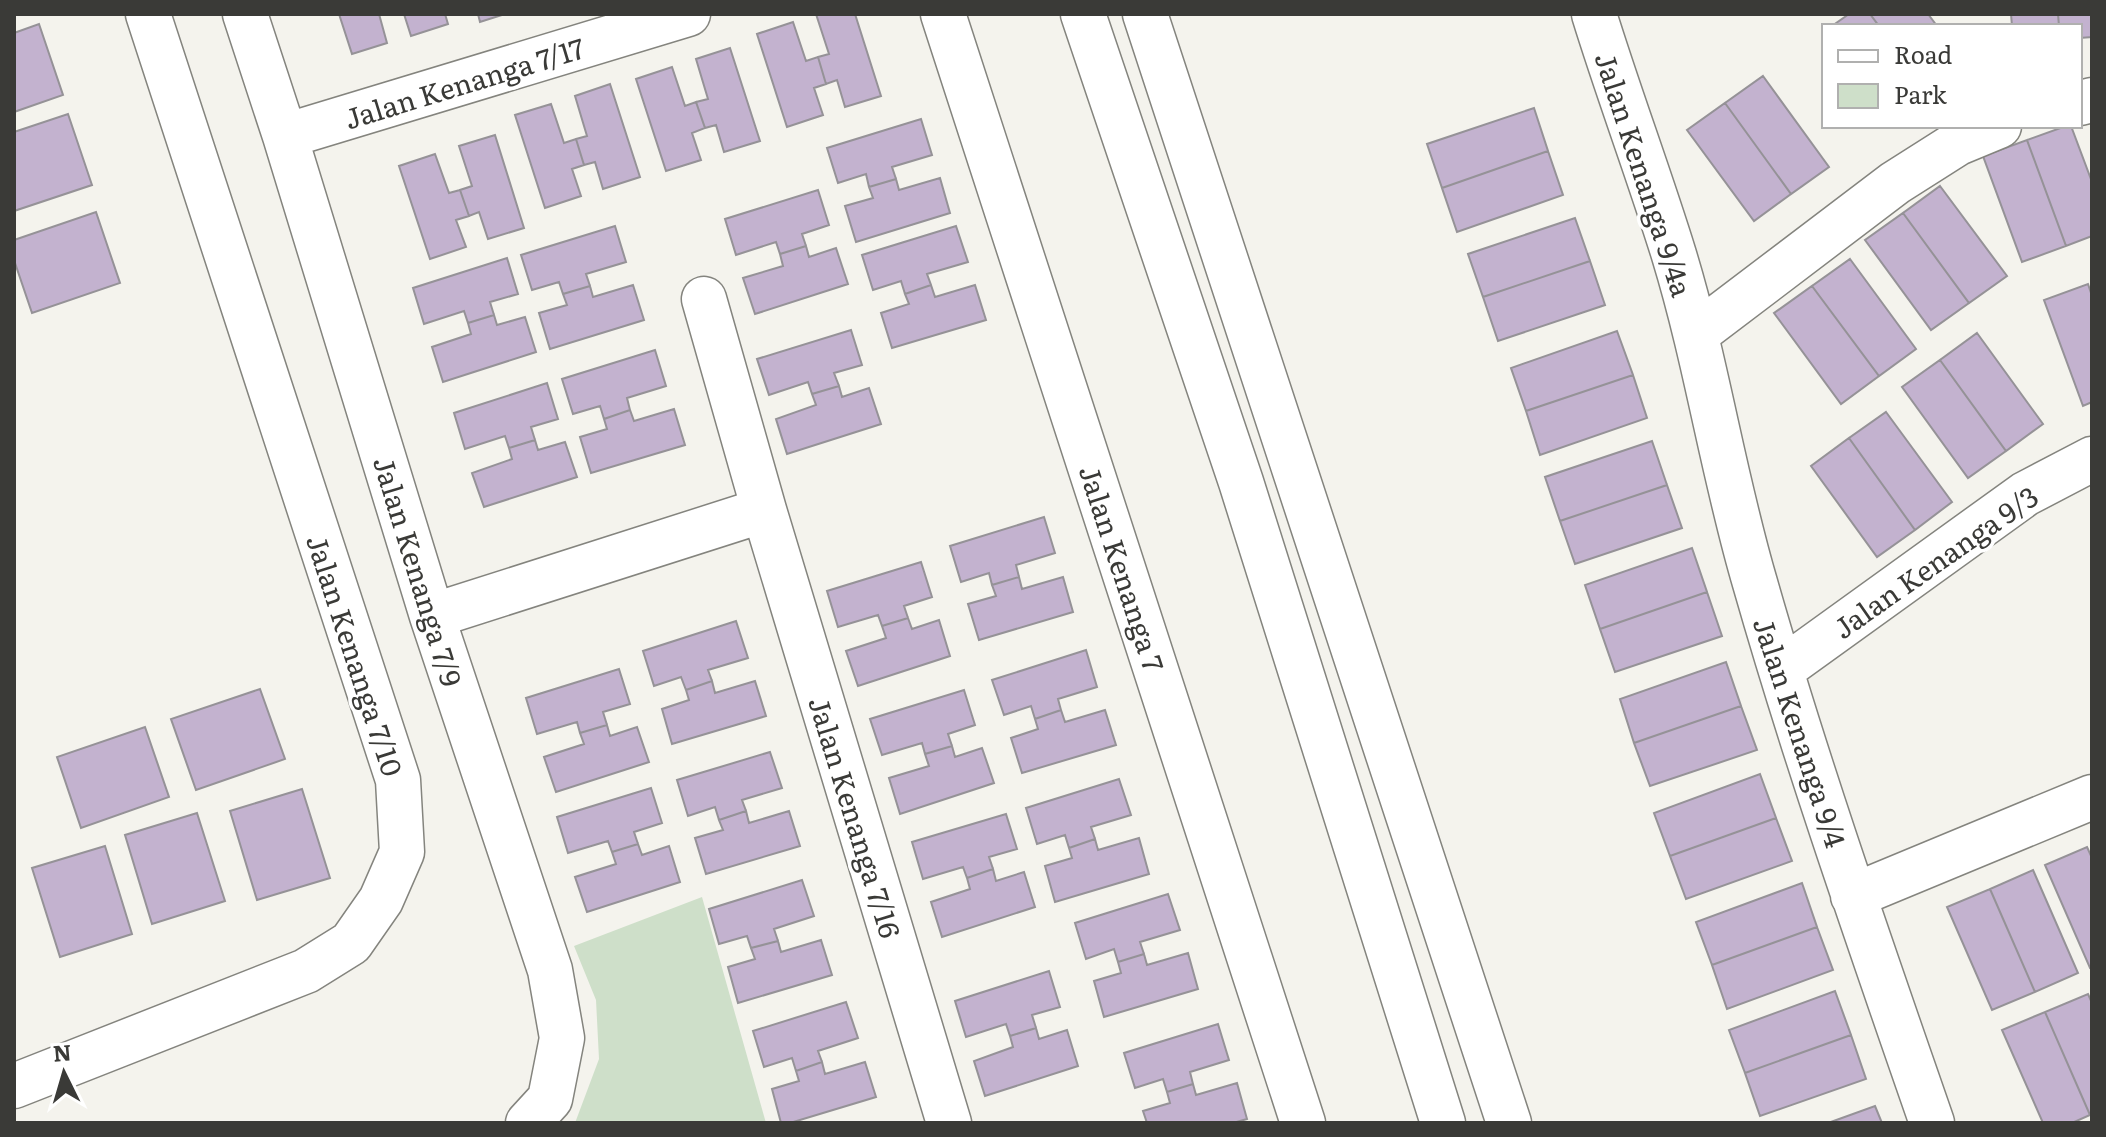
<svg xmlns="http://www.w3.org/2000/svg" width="2106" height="1137" viewBox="0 0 2106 1137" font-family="Literata,serif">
<rect width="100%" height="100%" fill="#f4f3ed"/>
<!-- green -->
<path fill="#cedfc9" d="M702 897 766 1123H575L599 1059 596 1000 574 946Z"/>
<!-- building -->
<path fill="#c3b2cf" stroke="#959297" stroke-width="2" d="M339 14H379L387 43 352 54Z
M404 14H445L448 24 411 36Z
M478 14H505L480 22Z
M816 14H855L881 96 845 107 837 80 826 84 818 57 829 54Z
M1849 14H1870L1879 26H1832Z
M1870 14H1928L1937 26H1879Z
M2011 14H2058L2059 26H2012Z
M2058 14H2092V37L2080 38V26H2059Z
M793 22 806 61 818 57 826 84 814 88 823 115 787 127 757 34Z
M39 24 63 95 14 112V33Z
M730 48 760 141 724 152 716 125 705 128 696 102 708 99 696 59Z
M672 67 685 106 696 102 705 128 692 133 701 160 666 171 636 79Z
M1763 76 1829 167 1791 194 1725 103Z
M610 84 640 177 603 189 595 162 584 165 576 139 587 136 575 96Z
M1725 103 1791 194 1754 221 1687 130Z
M551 104 564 143 576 139 584 165 572 169 581 196 545 208 515 115Z
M1534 108 1548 151 1442 188 1427 144Z
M68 114 92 185 14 211V132Z
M921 119 932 155 892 167 896 179 869 187 866 174 838 183 827 148Z
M2066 126H2071L2092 182V236L2066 246 2027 140Z
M495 135 524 228 488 239 479 212 469 216 460 190 472 186 459 146Z
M2027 140 2066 246 2022 262 1983 156Z
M1548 151 1563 195 1457 232 1442 188Z
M435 154 449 193 460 190 469 216 456 220 466 247 430 259 399 166Z
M940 178 950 213 856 242 845 206 873 198 869 187 896 179 899 190Z
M1940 186 2007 276 1969 303 1903 213Z
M818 190 829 225 802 234 806 246 780 254 776 242 736 255 725 219Z
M96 212 120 283 32 313 14 260V240Z
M1903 213 1969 303 1931 330 1865 240Z
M1575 218 1590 261 1483 297 1468 254Z
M615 226 626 262 586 274 590 286 563 294 559 282 532 290 521 255Z
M956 226 968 262 927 274 931 285 905 294 901 281 873 290 862 255Z
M806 246 809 257 836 248 848 284 755 314 743 278 783 266 780 254Z
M507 258 518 294 490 302 494 315 468 323 464 311 424 324 413 288Z
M1850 259 1916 349 1879 376 1812 286Z
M1590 261 1605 305 1498 341 1483 297Z
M2088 284 2092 296V402L2083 406 2044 300Z
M633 285 644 320 550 349 539 313 567 305 563 294 590 286 593 297Z
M931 285 935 297 975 285 986 320 892 348 881 313 909 304 905 294Z
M1812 286 1879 376 1841 404 1774 313Z
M494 315 497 325 525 317 536 352 443 382 432 347 471 334 468 323Z
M851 330 862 365 834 373 839 386 812 394 808 382 769 395 757 359Z
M1617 331 1633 375 1526 411 1511 368Z
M1977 333 2043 424 2006 451 1940 360Z
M655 350 666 386 627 398 630 410 604 419 600 406 573 414 562 379Z
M1940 360 2006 451 1968 478 1902 387Z
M1633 375 1647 418 1540 455 1526 411Z
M547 383 558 419 531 427 535 440 509 448 505 436 465 449 454 413Z
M839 386 842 397 869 388 881 424 787 454 776 419 816 405 812 394Z
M674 409 685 445 591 473 580 437 607 429 604 419 630 410 634 421Z
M1886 412 1952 502 1915 530 1849 438Z
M1849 438 1915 530 1877 557 1811 466Z
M535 440 538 450 565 442 577 477 484 507 472 473 512 459 509 448Z
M1652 441 1667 485 1560 521 1545 477Z
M1667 485 1682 528 1575 564 1560 521Z
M1044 517 1055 553 1016 565 1019 577 992 585 989 573 961 582 950 546Z
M1692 548 1707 592 1600 629 1585 585Z
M921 562 932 597 904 606 908 618 882 626 878 615 838 627 827 591Z
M1019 577 1022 589 1063 577 1073 612 979 640 968 604 996 596 992 585Z
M1707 592 1722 636 1615 672 1600 629Z
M908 618 912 629 939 620 950 656 858 686 846 651 886 638 882 626Z
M736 621 748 658 708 670 712 681 686 690 681 677 654 686 643 651Z
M1086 650 1097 687 1058 699 1061 710 1035 719 1031 706 1004 715 992 680Z
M1726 662 1741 706 1634 743 1620 699Z
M619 669 630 704 603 712 607 725 580 733 577 722 537 734 526 698Z
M712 681 715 693 755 681 766 716 672 744 662 709 689 700 686 690Z
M260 689 285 759 196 790 171 719Z
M964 690 975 725 948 734 952 746 925 754 922 743 882 755 870 719Z
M1741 706 1757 750 1650 786 1634 743Z
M1061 710 1065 722 1105 710 1116 745 1022 773 1011 738 1038 729 1035 719Z
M607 725 610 736 637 727 649 762 556 792 544 757 584 744 580 733Z
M145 727 169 797 81 828 57 757Z
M952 746 955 757 982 748 994 783 900 814 889 778 929 766 925 754Z
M770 752 782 788 742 800 746 811 719 820 715 807 688 816 677 780Z
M1760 774 1776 818 1670 856 1654 813Z
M1119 779 1131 815 1091 827 1095 839 1069 848 1065 835 1037 844 1026 808Z
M651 788 662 823 634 832 638 844 612 852 608 841 568 853 557 817Z
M302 789 330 878 257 900 230 811Z
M746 811 749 823 789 811 800 846 706 874 695 838 723 830 719 820Z
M197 813 225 901 152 924 125 835Z
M1006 814 1017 849 989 857 993 869 967 878 963 867 923 879 912 842Z
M1776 818 1792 861 1686 899 1670 856Z
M1139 838 1149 874 1055 902 1045 866 1072 858 1069 848 1095 839 1098 850Z
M638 844 642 855 669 846 680 882 587 912 575 877 616 864 612 852Z
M105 846 132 934 60 957 32 868Z
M2087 847 2092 858V967L2090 968 2045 865Z
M993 869 996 881 1024 872 1035 907 942 937 931 902 970 889 967 878Z
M2033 870 2078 973 2035 992 1990 889Z
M802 880 814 916 774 929 778 941 751 948 747 936 719 944 709 909Z
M1802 883 1817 927 1712 965 1696 922Z
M1990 889 2035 992 1992 1010 1947 907Z
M1168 894 1180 930 1140 942 1144 954 1118 962 1114 949 1086 959 1075 923Z
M1817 927 1833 970 1727 1009 1712 965Z
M821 940 832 975 738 1003 728 967 755 959 751 948 778 941 781 952Z
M1188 953 1198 989 1104 1017 1094 981 1121 973 1118 962 1144 954 1147 965Z
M1049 971 1060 1007 1032 1015 1036 1028 1010 1036 1006 1024 966 1037 955 1001Z
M1835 991 1851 1035 1745 1073 1729 1030Z
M2088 994 2092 1003V1114L2090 1115 2045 1012Z
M846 1002 858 1038 818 1051 822 1062 796 1071 792 1058 764 1067 753 1031Z
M2045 1012 2090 1115 2072 1123H2043L2002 1030Z
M1218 1024 1229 1060 1190 1072 1193 1084 1167 1092 1163 1079 1135 1088 1124 1053Z
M1036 1028 1039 1039 1067 1030 1078 1066 985 1096 974 1061 1013 1047 1010 1036Z
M1851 1035 1866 1079 1760 1116 1745 1073Z
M822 1062 825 1074 865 1062 876 1097 790 1123H781L772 1089 799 1081 796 1071Z
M1237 1083 1247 1119 1233 1123H1147L1143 1111 1170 1103 1167 1092 1193 1084 1196 1095Z
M1875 1106 1882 1123H1828Z"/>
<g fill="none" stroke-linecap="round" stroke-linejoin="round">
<!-- minor casing -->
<g stroke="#84847e" stroke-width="47">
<path id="minor" d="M245 14 285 136 432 616 550 970 562 1038 550 1099 528 1123
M943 14 1303 1123
M1083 14 1241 482 1443 1123
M1145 14 1509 1123
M1594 14C1619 95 1649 174 1674 255 1707 363 1723 475 1755 583 1807 765 1870 944 1932 1123
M2080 103 2092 100
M285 136 688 14
M704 299 764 510 949 1123
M1696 334 1895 183 1958 143 1999 126
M432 616 764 510
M1781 670 2025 494 2092 459
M1853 896 2092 797
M14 1086 306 971 351 943 381 900 402 852 398 780 148 14"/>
</g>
<!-- minor -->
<use href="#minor" stroke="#fff" stroke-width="44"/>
</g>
<g text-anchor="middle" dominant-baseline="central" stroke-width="7" stroke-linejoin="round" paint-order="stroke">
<!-- street labels -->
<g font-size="28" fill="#3a3a37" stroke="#fff">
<text transform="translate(464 82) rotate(-17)">Jalan Kenanga 7/17</text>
<text transform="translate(1645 174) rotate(72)">Jalan Kenanga 9/4a</text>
<text transform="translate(1935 561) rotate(-35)">Jalan Kenanga 9/3</text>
<text transform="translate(1123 568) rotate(72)">Jalan Kenanga 7</text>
<text transform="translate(419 571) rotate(73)">Jalan Kenanga 7/9</text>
<text transform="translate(356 655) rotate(72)">Jalan Kenanga 7/10</text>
<text transform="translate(1801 732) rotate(72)">Jalan Kenanga 9/4</text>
<text transform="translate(856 817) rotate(73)">Jalan Kenanga 7/16</text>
</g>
</g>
<!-- border -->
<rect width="2106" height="1137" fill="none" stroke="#3a3a37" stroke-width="32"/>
<!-- legend -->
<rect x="1822" y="24" width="260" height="104" fill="#ffffff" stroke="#b0b0af" stroke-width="2"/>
<rect x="1838" y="50" width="40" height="12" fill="#ffffff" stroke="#b0b0af" stroke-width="2"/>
<text x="1894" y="64" font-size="24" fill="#3a3a37">Road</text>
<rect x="1838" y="84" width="40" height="24" fill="#cedfc9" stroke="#b0b0af" stroke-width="2"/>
<text x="1894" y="104" font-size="24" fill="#3a3a37">Park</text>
<!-- north arrow -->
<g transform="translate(64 1073) rotate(355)" stroke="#ffffff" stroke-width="6" paint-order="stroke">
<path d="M0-6L14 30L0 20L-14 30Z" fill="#3a3a37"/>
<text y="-12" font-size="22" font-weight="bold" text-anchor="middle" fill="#3a3a37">N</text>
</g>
</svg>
